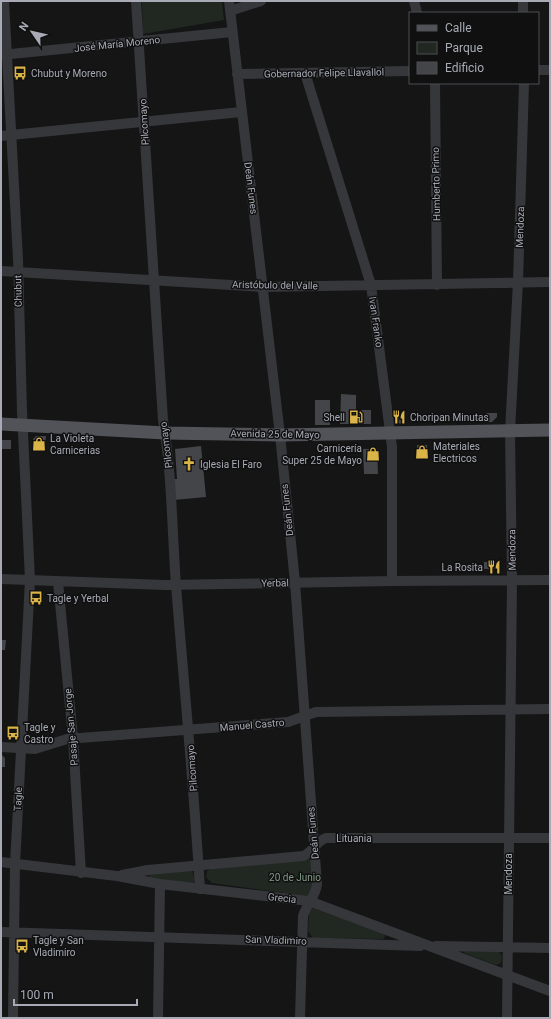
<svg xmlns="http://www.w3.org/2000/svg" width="551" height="1019" viewBox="0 0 551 1019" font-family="Roboto,sans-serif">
<rect width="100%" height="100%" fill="#151516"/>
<!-- green -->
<path fill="#212822" d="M142 1H222L224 20 143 34Z
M308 858 311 860 313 889 307 896 212 883 206 877 207 871 212 869Z
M192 870 195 880 193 883 149 879V874Z
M313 908 382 933 385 935 384 939 313 938 308 931 309 912Z
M465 951 499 952 502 956 501 963 496 965 464 953Z"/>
<!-- building -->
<path fill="#444549" d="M341 394 356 395V410H371V424H340Z
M315 400H330V425H315Z
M395 413H402L403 424 397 423Z
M486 413H497V417L492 422H486Z
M36 436H46L45 448H33V439Z
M1 440H11V449H1Z
M417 445H427V459H417Z
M201 446 206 497 174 500 172 479H177L175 449Z
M363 449H377L378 474H364Z
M484 562H496V568L494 569H484Z
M1 640H6L5 650H1Z
M1 754 5 758V767H1Z"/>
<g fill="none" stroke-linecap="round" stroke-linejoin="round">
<!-- minor -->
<path stroke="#36373b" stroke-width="10" d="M4 1 18 259 22 411 30 580 15 864 13 1018
M136 1 163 420C172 474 172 530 176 585 184 686 194 787 200 889
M229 1 280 435 295 582 317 884C316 896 306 905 303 916L300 1018
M414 1 417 13
M523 1V13
M230 11 261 1
M1 55 232 32
M538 70H550
M305 73 371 285 392 447V581
M237 74 410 71
M435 83 437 285
M1 136 241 112
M1 271 263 287 550 282
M1 579 165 585 392 581 550 580
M58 582 73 738 81 873
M1 747 35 749 67 739 288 722 316 712 550 709
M1 862 117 876 160 884 309 901 550 991
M122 875 148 870 303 856C313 852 316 841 326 838H550
M1 932 420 946
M436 946 550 948
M158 1018 160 884
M507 1018 512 581 510 431 518 282 524 83"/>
<!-- major -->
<path stroke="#525359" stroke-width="13" d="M1 424 165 433 280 435 550 430"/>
</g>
<!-- icons -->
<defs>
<g id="bus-bare" transform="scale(1.08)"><path d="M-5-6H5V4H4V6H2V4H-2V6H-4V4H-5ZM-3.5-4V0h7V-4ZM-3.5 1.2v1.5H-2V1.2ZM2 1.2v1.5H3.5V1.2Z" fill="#dbb448" stroke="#101011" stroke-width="2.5" paint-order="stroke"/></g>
<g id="fuel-bare" transform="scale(1.08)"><path d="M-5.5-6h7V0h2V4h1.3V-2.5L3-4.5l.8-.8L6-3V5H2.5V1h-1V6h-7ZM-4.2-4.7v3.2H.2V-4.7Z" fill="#dbb448" stroke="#101011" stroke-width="2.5" paint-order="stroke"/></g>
<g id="restaurant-bare" transform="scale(1.08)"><path d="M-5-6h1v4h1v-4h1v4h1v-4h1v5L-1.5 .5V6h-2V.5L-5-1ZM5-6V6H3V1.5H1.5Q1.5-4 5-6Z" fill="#dbb448" stroke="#101011" stroke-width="2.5" paint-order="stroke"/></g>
<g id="shop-bare" transform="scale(1.08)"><path d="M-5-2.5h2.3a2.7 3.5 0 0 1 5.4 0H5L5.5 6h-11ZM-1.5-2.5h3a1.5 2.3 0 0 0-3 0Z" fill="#dbb448" stroke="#101011" stroke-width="2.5" paint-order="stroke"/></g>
<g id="church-bare" transform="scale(1.08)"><path d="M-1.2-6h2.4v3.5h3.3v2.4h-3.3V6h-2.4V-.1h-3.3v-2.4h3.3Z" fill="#dbb448" stroke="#101011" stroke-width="2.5" paint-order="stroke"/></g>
</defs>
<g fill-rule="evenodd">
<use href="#bus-bare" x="20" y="73"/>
<use href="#fuel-bare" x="356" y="417"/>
<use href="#restaurant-bare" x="399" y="417"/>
<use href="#shop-bare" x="39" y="444"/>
<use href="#shop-bare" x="422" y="452"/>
<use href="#shop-bare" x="373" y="454"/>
<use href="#church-bare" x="189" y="464"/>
<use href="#restaurant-bare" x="494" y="567"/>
<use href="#bus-bare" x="36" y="598"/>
<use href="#bus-bare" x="13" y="733"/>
<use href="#bus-bare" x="22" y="946"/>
</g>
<g text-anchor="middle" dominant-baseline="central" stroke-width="3" stroke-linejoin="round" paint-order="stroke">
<!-- street labels -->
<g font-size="10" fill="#a8abb5" stroke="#101011">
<text transform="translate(117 44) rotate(-6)">José María Moreno</text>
<text transform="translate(324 73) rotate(-1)">Gobernador Felipe Llavallol</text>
<text transform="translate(144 122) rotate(-93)">Pilcomayo</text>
<text transform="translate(436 184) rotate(-91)">Humberto Primo</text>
<text transform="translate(251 188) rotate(83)">Deán Funes</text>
<text transform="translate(520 227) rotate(-88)">Mendoza</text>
<text transform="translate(275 285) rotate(1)">Aristóbulo del Valle</text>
<text transform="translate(18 291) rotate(-91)">Chubut</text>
<text transform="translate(376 322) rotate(82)">Ivan Franko</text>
<text transform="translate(275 434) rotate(1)">Avenida 25 de Mayo</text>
<text transform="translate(166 445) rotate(-97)">Pilcomayo</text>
<text transform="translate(287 510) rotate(-96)">Deán Funes</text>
<text transform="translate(512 550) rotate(-91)">Mendoza</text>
<text transform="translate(275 583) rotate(-1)">Yerbal</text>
<text transform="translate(252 725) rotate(-5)">Manuel Castro</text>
<text transform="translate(71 727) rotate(-95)">Pasaje San Jorge</text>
<text transform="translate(192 768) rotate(-94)">Pilcomayo</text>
<text transform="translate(18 799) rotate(-87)">Tagle</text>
<text transform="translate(313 833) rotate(-95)">Deán Funes</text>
<text x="354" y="838">Lituania</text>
<text transform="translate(508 874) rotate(-90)">Mendoza</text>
<text transform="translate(282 898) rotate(6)">Grecia</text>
<text transform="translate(276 940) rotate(2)">San Vladimiro</text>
</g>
<!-- poi labels -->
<g font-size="10" fill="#a8abb5" stroke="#101011" text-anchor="start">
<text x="31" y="73">Chubut y Moreno</text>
<text x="345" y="417" text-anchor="end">Shell</text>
<text x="410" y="417">Choripan Minutas</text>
<text x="50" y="438">La Violeta<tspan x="50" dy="12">Carnicerias</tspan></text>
<text x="433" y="446">Materiales<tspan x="433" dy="12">Electricos</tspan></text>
<text x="362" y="448" text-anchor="end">Carnicería<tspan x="362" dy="12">Super 25 de Mayo</tspan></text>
<text x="200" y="464">Iglesia El Faro</text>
<text x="483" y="567" text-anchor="end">La Rosita</text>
<text x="47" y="598">Tagle y Yerbal</text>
<text x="24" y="727">Tagle y<tspan x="24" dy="12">Castro</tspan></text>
<text x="33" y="940">Tagle y San<tspan x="33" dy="12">Vladimiro</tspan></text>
</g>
<!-- park labels -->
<g font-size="10" fill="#819d85" stroke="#101011">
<text x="295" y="877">20 de Junio</text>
</g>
</g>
<!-- border -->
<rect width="551" height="1019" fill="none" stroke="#a8abb5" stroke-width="4"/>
<!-- legend -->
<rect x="409" y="12" width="130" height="72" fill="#101011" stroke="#4d4e53"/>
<rect x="417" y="25" width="20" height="6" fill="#525359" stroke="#4d4e53"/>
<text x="445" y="32" font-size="12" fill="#a8abb5">Calle</text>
<rect x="417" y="42" width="20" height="12" fill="#212822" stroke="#4d4e53"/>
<text x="445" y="52" font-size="12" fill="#a8abb5">Parque</text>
<rect x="417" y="62" width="20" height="12" fill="#444549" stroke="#4d4e53"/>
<text x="445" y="72" font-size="12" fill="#a8abb5">Edificio</text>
<!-- north arrow -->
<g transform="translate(32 32) rotate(304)" stroke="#101011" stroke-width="3" paint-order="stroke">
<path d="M0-3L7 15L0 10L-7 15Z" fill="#a8abb5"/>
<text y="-6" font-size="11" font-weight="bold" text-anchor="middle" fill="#a8abb5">N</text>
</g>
<!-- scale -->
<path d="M14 999v6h123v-6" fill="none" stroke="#a8abb5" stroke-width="2"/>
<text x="20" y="999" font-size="12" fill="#a8abb5" stroke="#101011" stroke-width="3" paint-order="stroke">100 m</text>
</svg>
